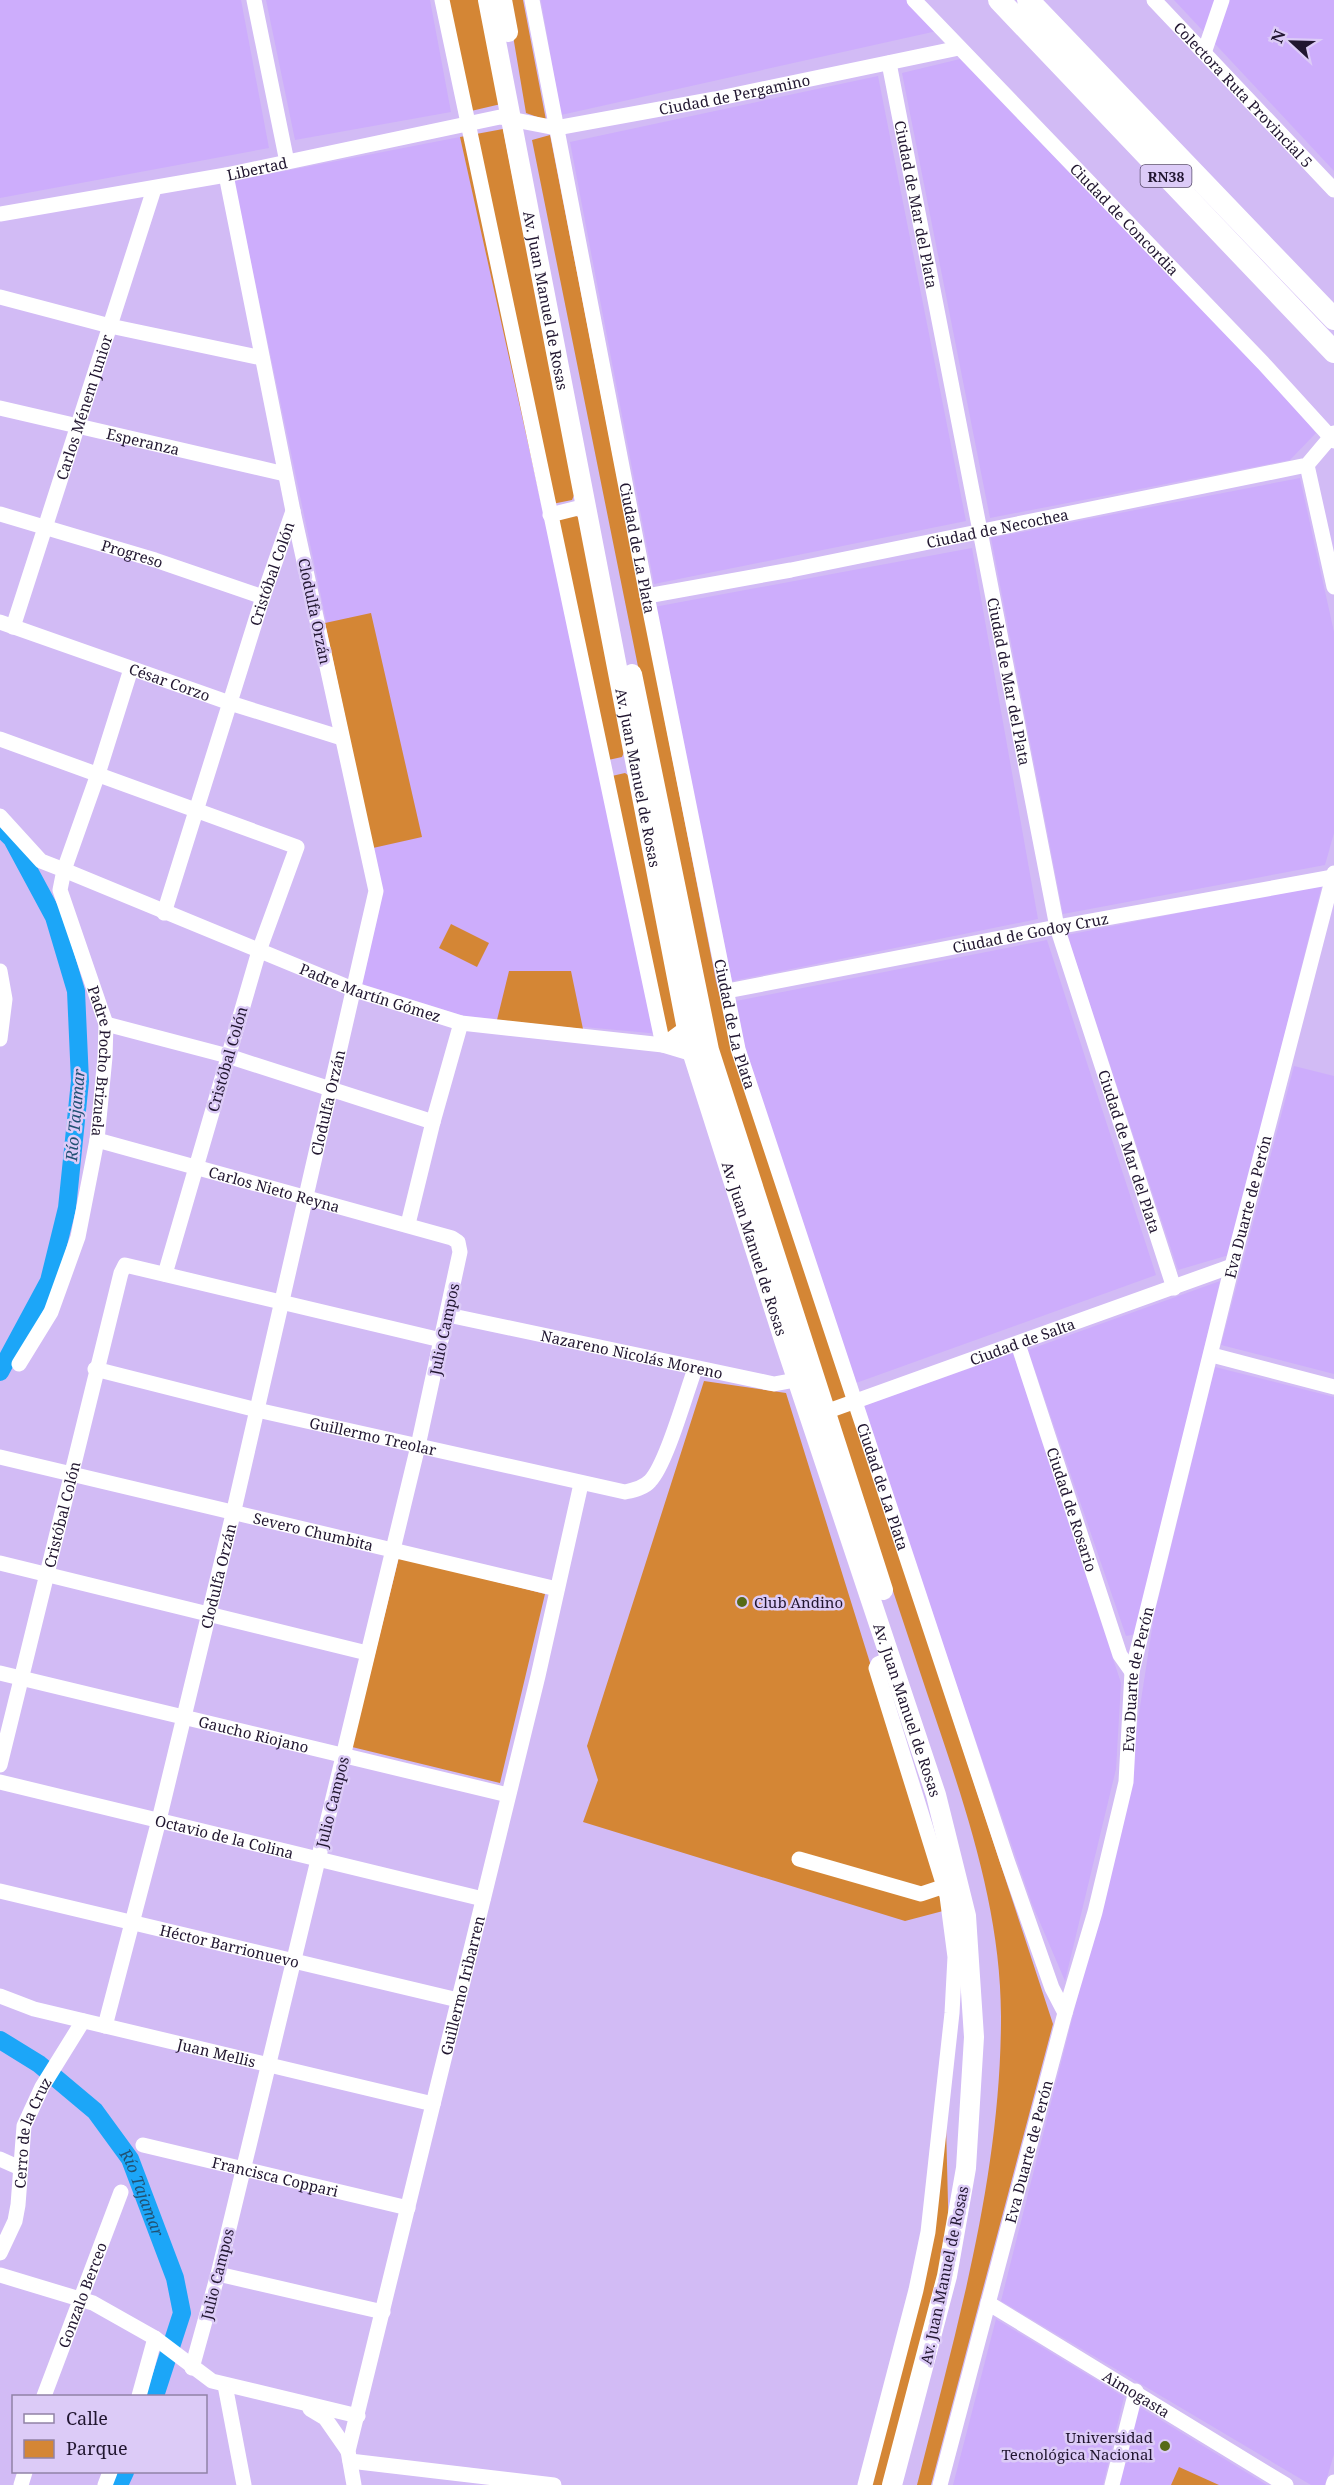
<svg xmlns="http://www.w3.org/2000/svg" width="1334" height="2485" viewBox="0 0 1334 2485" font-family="'Noto Serif',serif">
<rect width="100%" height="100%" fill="#d2bbf5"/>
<!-- built -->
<path fill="#cdadfc" d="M0 0H241L269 148 0 198Z
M266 0H430L451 112 295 140Z
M541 0H907L937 31 561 115Z
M1174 0H1334V171Z
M960 59 1286 397 1316 433 1290 460 990 518 902 73Z
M878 76 966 521 654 584 570 142Z
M460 137 660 1034 464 1016 362 984 380 907V878L234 181Z
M1300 478 1334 632V833L1325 865 1063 914 991 538Z
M972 548 1038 919 732 981 654 607Z
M1322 885 1229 1255 1178 1270 1067 935Z
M1047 940 1156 1275 856 1383 746 1053 736 1001Z
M1294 1066 1334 1076V1374L1221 1345Z
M1220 1281 1137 1634 1126 1636 1028 1350Z
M1013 1353 1121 1683 1116 1769 1065 1981 1032 1904 861 1407Z
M1215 1367 1334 1397V2454L1325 2485H1311L1001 2301 1123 1817 1154 1616Z
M996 2319 1124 2397 1103 2485H953Z
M1138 2406 1267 2485H1119Z"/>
<!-- green -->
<path fill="#d48635" d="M449 0H479L501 104 471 111Z
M507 0H523L546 120 526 113Z
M503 129 575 493 572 500 542 506 460 137Z
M550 135 716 981 734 1051 848 1397 829 1405 712 1034 532 140Z
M574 515 580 518 627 745 622 757 599 762 546 521Z
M371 613 422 837 373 848 325 623Z
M625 773 631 777 682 1027 674 1034H660L603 778Z
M451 924 489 943 477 967 439 948Z
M509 971H571L583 1029 497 1020Z
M704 1381 786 1393 937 1878 943 1911 905 1921 583 1822 598 1780 587 1746Z
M851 1408 1053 2024 931 2485H917C956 2330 1001 2178 1001 2016 1001 1905 962 1797 927 1693 896 1600 865 1507 834 1414Z
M399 1557 545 1594 500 1783 352 1747Z
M946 2125 949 2242 887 2485H870Z
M1179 2467 1219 2485H1171Z"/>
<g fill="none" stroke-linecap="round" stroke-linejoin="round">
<!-- river -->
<g stroke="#1ca6f8" stroke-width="18">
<path d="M0 827 12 839 54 917 76 991 80 1081 67 1208 49 1281 0 1372"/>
<path id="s1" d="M0 2040 39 2064 95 2111 130 2159 175 2278 182 2313 155 2396"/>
<path d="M119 2485 125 2472"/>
</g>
<!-- minor -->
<g stroke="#fff" stroke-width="15">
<path d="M254 0 287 162"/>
<path d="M442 0 663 1045 693 1054"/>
<path id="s2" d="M532 0 647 596 738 1049 1007 1860 1052 1988 1065 2013"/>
<path id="s3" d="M914 0 1263 363 1334 441"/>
<path id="s4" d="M1154 0 1334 190"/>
<path d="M1204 53 1222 0"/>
<path id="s5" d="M889 63 1057 927 1174 1288"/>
<path id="s6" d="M0 214 226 175 500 117 556 128 715 99 959 48"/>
<path d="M0 297 110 326 262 358"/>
<path id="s7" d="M0 408 285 474"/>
<path d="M1307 465 1334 587"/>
<path id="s8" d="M0 514 155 560 263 597"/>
<path d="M550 515 586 506"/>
<path id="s9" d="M647 596 791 570 1307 465 1334 433"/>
<path id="s10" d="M0 622 230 703 342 738"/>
<path id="s11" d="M13 627 154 189"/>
<path id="s12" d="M131 669 98 774 64 870 355 990 461 1023 663 1045 686 1028"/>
<path d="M0 739 297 847 259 951 165 1274"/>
<path id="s13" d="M0 816 41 861 64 870 60 890 106 1024 105 1057 97 1140 78 1237 51 1312 19 1364"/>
<path id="s14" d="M164 913 263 597 293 511"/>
<path d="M0 971 5 999 0 1039"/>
<path id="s15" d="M727 991 1057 927 1333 877"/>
<path d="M106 1024 228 1056 433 1122"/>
<path id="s16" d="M97 1140 452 1238 458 1242 460 1252 418 1446 218 2274 192 2368"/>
<path d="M408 1224 433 1122 461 1023"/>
<path id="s17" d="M448 1315 774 1384 806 1378"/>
<path id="s18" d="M1018 1344 1120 1655 1132 1672"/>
<path d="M1212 1355 1334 1387"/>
<path id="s19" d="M95 1369 257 1410 625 1492C634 1490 644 1488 650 1481 666 1465 686 1393 695 1369"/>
<path id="s20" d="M817 1415 1232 1266"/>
<path id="s21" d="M0 1457 557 1589"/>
<path d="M0 1563 367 1653"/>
<path id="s22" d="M0 1673 508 1795"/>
<path id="s23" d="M0 1765 121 1273 125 1265 441 1340"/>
<path id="s24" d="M0 1782 483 1899"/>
<path d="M799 1859 921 1894 954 1883"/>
<path id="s25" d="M0 1891 458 2000"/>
<path id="s26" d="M0 1996 34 2009 433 2104"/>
<path id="s27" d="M105 2026 159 1820 234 1510 376 891 293 511 226 175"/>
<path id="s28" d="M143 2145 408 2208"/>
<path d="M0 2159 20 2168"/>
<path id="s29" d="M0 2253 15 2221 18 2205 24 2126 42 2087 83 2021"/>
<path d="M218 2274 383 2312"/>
<path d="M0 2275 93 2303 155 2338 212 2381 358 2416"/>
<path id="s30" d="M988 2303 1286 2485"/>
<path d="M225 2385 244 2485"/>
<path id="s31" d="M44 2396 121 2192"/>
<path d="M139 2396 155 2338"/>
<path d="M310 2409 325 2418 348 2451"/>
<path d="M350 2461 554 2485"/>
<path d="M21 2485 25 2472"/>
<path d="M105 2485 110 2472"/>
<path id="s32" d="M354 2485 348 2451 538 1676 581 1484"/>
<path d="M865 2485 916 2290 928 2232 952 2013 955 1957 947 1896 876 1668 878 1664 892 1658"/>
<path id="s33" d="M940 2485 1065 2013 1095 1912 1126 1782 1132 1672 1232 1266 1334 873"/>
<path d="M1112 2485 1136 2391"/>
<path d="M1333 2485 1334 2482"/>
</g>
<!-- major -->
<g stroke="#fff" stroke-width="20">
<path id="s34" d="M488 0 690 1045 784 1340 936 1795 966 1916 974 2037 966 2168 947 2276 892 2485"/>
<path d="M502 0 508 32"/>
<path d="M632 674 709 1050 883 1590"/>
</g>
<!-- highway -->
<path stroke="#fff" stroke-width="22" d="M999 0 1334 352
M1028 0 1334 319"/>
</g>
<!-- markers -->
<g fill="#566a17" stroke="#dccbf7" stroke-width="2">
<circle cx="742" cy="1602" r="6"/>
<circle cx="1165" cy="2446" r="6"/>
</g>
<g text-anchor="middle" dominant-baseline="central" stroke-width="5" stroke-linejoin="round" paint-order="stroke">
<!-- shield labels -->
<rect fill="#dccbf7" stroke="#594c6c" stroke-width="1.5" x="1140.5" y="165" width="51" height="22" rx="4.5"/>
<g font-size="14" font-weight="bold" fill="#211630">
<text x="1166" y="176">RN38</text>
</g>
<!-- street labels -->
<g font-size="15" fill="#211630" stroke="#dccbf7">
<text stroke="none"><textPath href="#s6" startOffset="748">Ciudad de Pergamino</textPath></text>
<text stroke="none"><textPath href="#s4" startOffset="130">Colectora Ruta Provincial 5</textPath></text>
<text stroke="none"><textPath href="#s6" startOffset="261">Libertad</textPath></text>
<text stroke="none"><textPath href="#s5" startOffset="144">Ciudad de Mar del Plata</textPath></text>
<text stroke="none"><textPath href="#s3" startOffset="304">Ciudad de Concordia</textPath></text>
<text stroke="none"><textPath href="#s34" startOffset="306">Av. Juan Manuel de Rosas</textPath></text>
<text stroke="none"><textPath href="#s11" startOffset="231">Carlos Ménem Junior</textPath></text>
<text stroke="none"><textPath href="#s7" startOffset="147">Esperanza</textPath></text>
<text stroke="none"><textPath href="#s9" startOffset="357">Ciudad de Necochea</textPath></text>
<text stroke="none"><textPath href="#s2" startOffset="558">Ciudad de La Plata</textPath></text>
<text stroke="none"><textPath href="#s8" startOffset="138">Progreso</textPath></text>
<text stroke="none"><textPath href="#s14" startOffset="356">Cristóbal Colón</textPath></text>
<text transform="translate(315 611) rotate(78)">Clodulfa Orzán</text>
<text stroke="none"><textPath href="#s5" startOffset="630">Ciudad de Mar del Plata</textPath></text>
<text stroke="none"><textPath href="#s10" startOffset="180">César Corzo</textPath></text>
<text stroke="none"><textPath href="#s34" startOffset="792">Av. Juan Manuel de Rosas</textPath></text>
<text stroke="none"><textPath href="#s15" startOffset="309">Ciudad de Godoy Cruz</textPath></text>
<text stroke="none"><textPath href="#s12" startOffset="542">Padre Martín Gómez</textPath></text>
<text stroke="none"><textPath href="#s2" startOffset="1044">Ciudad de La Plata</textPath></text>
<text transform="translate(227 1059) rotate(-74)">Cristóbal Colón</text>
<text stroke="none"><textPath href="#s13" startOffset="284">Padre Pocho Brizuela</textPath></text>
<text stroke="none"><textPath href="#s27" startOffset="950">Clodulfa Orzán</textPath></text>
<text stroke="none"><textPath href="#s5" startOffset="1116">Ciudad de Mar del Plata</textPath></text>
<text stroke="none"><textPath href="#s16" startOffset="184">Carlos Nieto Reyna</textPath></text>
<text stroke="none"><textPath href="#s33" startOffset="1317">Eva Duarte de Perón</textPath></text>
<text stroke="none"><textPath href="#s34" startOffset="1278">Av. Juan Manuel de Rosas</textPath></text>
<text transform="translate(444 1329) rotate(-78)">Julio Campos</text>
<text stroke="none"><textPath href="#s20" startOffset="218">Ciudad de Salta</textPath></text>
<text stroke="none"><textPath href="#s17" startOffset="188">Nazareno Nicolás Moreno</textPath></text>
<text stroke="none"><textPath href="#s19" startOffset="286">Guillermo Treolar</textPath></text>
<text stroke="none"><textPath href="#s2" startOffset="1530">Ciudad de La Plata</textPath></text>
<text stroke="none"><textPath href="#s18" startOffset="174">Ciudad de Rosario</textPath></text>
<text stroke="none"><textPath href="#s23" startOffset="258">Cristóbal Colón</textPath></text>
<text stroke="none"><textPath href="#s21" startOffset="322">Severo Chumbita</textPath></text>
<text stroke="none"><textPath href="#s27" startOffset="464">Clodulfa Orzán</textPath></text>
<text stroke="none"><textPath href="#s33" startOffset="831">Eva Duarte de Perón</textPath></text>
<text stroke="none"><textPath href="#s34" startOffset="1764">Av. Juan Manuel de Rosas</textPath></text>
<text stroke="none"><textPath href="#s22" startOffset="261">Gaucho Riojano</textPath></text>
<text transform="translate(332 1802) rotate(-76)">Julio Campos</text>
<text stroke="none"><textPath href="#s24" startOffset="231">Octavio de la Colina</textPath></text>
<text stroke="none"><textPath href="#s25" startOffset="236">Héctor Barrionuevo</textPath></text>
<text stroke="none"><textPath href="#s32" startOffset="514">Guillermo Iribarren</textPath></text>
<text stroke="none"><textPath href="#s26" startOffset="224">Juan Mellis</textPath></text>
<text stroke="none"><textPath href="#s29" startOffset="126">Cerro de la Cruz</textPath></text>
<text stroke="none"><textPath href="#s33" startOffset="345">Eva Duarte de Perón</textPath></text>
<text stroke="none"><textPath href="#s28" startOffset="136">Francisca Coppari</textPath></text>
<text transform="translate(217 2274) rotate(-76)">Julio Campos</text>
<text transform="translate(944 2275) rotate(-78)">Av. Juan Manuel de Rosas</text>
<text stroke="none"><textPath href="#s31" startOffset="108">Gonzalo Berceo</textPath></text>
<text stroke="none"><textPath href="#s30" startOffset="174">Aimogasta</textPath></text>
</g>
<!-- poi labels -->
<g font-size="15" fill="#211630" stroke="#dccbf7" text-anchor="start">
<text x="754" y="1602">Club Andino</text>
<text x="1153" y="2437" text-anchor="end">Universidad<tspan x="1153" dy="17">Tecnológica Nacional</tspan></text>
</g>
<!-- water labels -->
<g font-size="16" font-style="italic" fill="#215173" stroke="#dccbf7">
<text transform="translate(75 1115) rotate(-85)">Río Tajamar</text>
<text stroke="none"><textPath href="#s1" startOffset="214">Río Tajamar</textPath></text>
</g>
</g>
<!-- legend -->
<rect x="12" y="2395" width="195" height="78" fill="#dccbf7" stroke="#9183a7" stroke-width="1.5"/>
<rect x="24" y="2414" width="30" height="9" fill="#ffffff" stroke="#9183a7" stroke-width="1.5"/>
<text x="66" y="2425" font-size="18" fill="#211630">Calle</text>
<rect x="24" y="2440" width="30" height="18" fill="#d48635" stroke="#9183a7" stroke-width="1.5"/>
<text x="66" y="2455" font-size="18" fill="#211630">Parque</text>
<!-- north arrow -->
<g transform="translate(1292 42) rotate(292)" stroke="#dccbf7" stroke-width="4.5" paint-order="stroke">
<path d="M0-4.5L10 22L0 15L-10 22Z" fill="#211630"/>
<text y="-9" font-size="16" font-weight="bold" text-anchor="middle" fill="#211630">N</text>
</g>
</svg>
